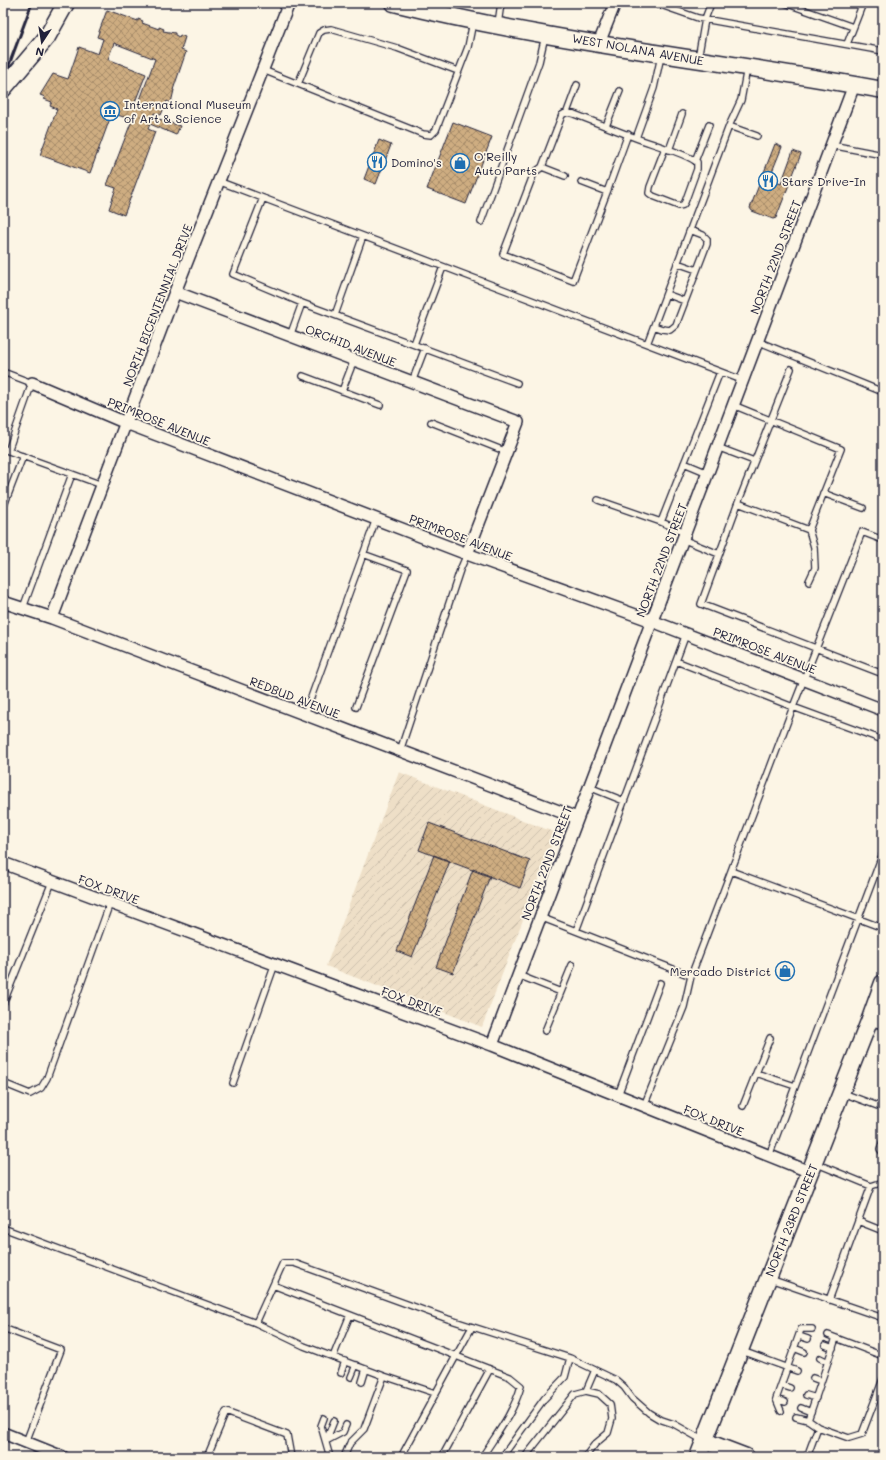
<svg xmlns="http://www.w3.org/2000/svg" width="886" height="1460" viewBox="0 0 886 1460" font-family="Mali,sans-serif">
<defs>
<pattern id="industrial-furrows" width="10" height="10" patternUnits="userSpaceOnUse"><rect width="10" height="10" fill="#eedfc7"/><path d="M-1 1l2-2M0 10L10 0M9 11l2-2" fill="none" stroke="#ccbfac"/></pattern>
<pattern id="building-cross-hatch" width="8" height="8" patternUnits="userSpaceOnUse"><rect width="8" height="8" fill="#cead81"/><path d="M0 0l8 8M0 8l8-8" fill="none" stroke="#a78c6b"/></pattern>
</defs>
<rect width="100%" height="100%" fill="#fcf5e5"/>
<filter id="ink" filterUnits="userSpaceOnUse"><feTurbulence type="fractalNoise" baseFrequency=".025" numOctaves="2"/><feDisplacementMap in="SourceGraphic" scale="8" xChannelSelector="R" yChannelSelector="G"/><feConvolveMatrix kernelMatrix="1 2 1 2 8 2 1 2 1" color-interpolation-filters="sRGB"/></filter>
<g filter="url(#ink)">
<!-- industrial -->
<path fill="url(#industrial-furrows)" d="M399 772 556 833 482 1027 326 966Z"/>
<!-- building -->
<path fill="url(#building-cross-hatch)" stroke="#22223b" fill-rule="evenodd" d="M107 10 138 21V19L143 21 142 23 159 29V27L164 29 163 31 175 33V35L179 37 180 35 185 37 181 50 186 52 173 90H174L171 103 167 101 161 115 154 113 153 117 180 126 176 135 150 124 148 129 155 132 124 215 109 209 116 188 107 185 132 120 112 113 90 173 40 155 57 109 50 106 52 102 44 99 45 97 40 95 53 74 68 79 79 47 98 54 103 39 97 37ZM114 43 155 59 137 108 133 107 146 74 108 59Z
M453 122 492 137 466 204 427 189Z
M379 140 391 145 376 184 364 179Z
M775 144 782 147 769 179 781 184 793 151 801 154 776 218 773 219 752 211 750 208Z
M429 823 530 861 520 888 419 850Z
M434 855 450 861 412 957 397 951Z
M473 869 490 876 453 973 436 967Z"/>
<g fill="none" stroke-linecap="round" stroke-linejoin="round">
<!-- service casing -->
<g stroke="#22223b" stroke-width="8">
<path id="service" d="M597 3H598
M655 3 698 18 883 51
M785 3 853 27
M498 24 501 3
M847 44 863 3
M698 59 705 19 711 3
M263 70 423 134 431 135 436 130 468 47 473 22
M298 84 319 33 324 30 331 29 397 48 458 71
M880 89 883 77
M567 112 577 85
M606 126 620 91
M729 126 757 136
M636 138C652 144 685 153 697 162V169L685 202 683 205 679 206 653 196 649 193 650 187 665 148
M831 145 883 155
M669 150 682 114
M695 161 709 125
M542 167 534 173 503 254 573 281 607 192
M565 176 542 167 562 115 567 112 574 114 636 138 654 88 661 56
M218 181 742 380
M581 182 607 192 628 134
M263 198 233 274 302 303
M481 222 539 62 545 36
M677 263 697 270
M666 294 685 301
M335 315 363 236
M654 326 662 329 670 330 676 325 707 244V239L703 235 690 230
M290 336 302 303 517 383
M757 341 883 392
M414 344 443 267
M647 344 729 126 741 100 747 68
M791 369 738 503 701 604 883 674
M3 372 32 383 8 451
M303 376 380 405
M412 382 425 348
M342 391 354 360
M733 405 841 449 809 530 738 503
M431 422 507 452
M717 447 754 461
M3 449 72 474 23 608
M684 463 708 473
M72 474 102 485
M823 493 863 508
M598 500 661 522
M3 508 23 456
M685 532 661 522 720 372
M682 539 719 554
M809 581 815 568 814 547 809 530
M676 661 793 707 862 532 883 540
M356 707 407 570 363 554
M305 714 376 519
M883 740 793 707 731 871 883 928
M400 751 460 570 467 554
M589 787 624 801
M540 917 576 931 686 634
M576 931 691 976 731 871
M518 975 561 992
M3 1004 52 882
M545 1031 572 965
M756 1073 795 1086
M3 1083 30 1094 41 1088 47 1078 110 903
M233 1083 275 964
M843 1093 883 1108
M618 1095 660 983
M644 1106 684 1007 691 976
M743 1106 770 1038
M883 1141 880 1149 883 1153
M769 1156 883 853
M815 1163 871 1186 829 1300
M871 1186 883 1182
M858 1221 883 1231
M3 1228 256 1323 304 1346 384 1376 364 1429 350 1443 344 1457
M770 1279 883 1318
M273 1285 456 1356 472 1327
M256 1323 283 1263H294L448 1319 570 1358 565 1377 544 1399 502 1457
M3 1328 61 1350 26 1442
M828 1335 836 1338
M799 1336 808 1339
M825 1345 833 1348
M794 1348 804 1352
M742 1351 797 1371
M883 1356 836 1338 808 1420 818 1427 849 1438 862 1434 883 1379
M333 1357 350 1315
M570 1358 595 1370
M820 1358 828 1362
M341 1373 345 1361
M384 1376 435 1393
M351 1377 356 1365
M813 1378 821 1381
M362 1382 366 1369
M781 1385 790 1388
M586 1391 595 1370 616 1380 624 1387 632 1398 649 1413 659 1419 674 1424 704 1441
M806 1395 816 1398
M776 1399 785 1402
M801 1408 811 1412
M781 1411 776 1399 801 1329H812
M796 1417 808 1420
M324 1418 321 1426 330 1457
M326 1441 343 1432 346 1425
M326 1441 334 1421
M207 1457 226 1412 287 1435 291 1457
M401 1457 456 1356 510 1377 521 1386C514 1412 496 1435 482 1457
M442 1457 490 1369
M525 1457 575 1394 586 1391 599 1394 610 1404 612 1419 608 1433 595 1444 585 1457
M807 1457 818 1427"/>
</g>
<!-- minor casing -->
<g stroke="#22223b" stroke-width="14">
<path id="minor" d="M599 43 615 3
M175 292 518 422 467 554
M32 383 126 423 467 554 652 621 883 710
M3 602 52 618 577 818
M52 618 175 292 289 3
M3 863 492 1045 810 1172
M870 1019 883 1023
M492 1045 854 85
M3 1433 63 1457"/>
</g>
<!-- secondary casing -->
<g stroke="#22223b" stroke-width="19">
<path id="secondary" d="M394 3C555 43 721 60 883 90
M3 89 47 37 66 3
M704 1441 746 1457
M698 1457 870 1019 883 983"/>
</g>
<!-- service -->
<use href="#service" stroke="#fcf5e5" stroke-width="5.5"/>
<!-- minor -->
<use href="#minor" stroke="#fcf5e5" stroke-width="11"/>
<!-- secondary -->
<use href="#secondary" stroke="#fcf5e5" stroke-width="16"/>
<!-- rail -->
<path stroke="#22223b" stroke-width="3" d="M3 81 32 3
M3 1125 6 1126"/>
</g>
</g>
<!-- icons -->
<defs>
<g id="museum-ring" transform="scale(1)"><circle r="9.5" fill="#fcf5e5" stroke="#1f6fb2" stroke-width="1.5"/><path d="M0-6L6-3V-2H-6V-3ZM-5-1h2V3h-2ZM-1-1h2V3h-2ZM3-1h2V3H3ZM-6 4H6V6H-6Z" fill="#1f6fb2"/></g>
<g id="restaurant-ring" transform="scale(1)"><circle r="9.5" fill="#fcf5e5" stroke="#1f6fb2" stroke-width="1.5"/><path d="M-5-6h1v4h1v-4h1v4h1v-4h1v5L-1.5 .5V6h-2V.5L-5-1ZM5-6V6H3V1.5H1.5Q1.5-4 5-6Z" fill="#1f6fb2"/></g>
<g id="shop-ring" transform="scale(1)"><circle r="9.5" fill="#fcf5e5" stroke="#1f6fb2" stroke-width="1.5"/><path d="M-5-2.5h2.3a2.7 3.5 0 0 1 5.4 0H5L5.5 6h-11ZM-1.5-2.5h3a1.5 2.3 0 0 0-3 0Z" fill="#1f6fb2"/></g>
</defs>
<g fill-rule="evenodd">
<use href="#museum-ring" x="110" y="111"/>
<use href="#restaurant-ring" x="377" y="162"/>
<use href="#shop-ring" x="460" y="163"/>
<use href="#restaurant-ring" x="768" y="181"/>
<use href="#shop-ring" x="785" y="971"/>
</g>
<g text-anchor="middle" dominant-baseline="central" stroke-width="3.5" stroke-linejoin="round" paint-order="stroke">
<!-- street labels -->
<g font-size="12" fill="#22223b" stroke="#fcf5e5">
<text transform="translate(638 49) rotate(10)">WEST NOLANA AVENUE</text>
<text transform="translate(775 257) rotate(-69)">NORTH 22ND STREET</text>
<text transform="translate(157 305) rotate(-69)">NORTH BICENTENNIAL DRIVE</text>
<text transform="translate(351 345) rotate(21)">ORCHID AVENUE</text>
<text transform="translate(159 421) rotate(22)">PRIMROSE AVENUE</text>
<text transform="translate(461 537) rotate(21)">PRIMROSE AVENUE</text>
<text transform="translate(661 560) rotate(-69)">NORTH 22ND STREET</text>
<text transform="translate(765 650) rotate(21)">PRIMROSE AVENUE</text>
<text transform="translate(295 697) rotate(21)">REDBUD AVENUE</text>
<text transform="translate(546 863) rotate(-69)">NORTH 22ND STREET</text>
<text transform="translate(109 889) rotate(20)">FOX DRIVE</text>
<text transform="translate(412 1001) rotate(20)">FOX DRIVE</text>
<text transform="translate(714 1120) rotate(22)">FOX DRIVE</text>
<text transform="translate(791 1220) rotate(-68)">NORTH 23RD STREET</text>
</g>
<!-- poi labels -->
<g font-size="12" fill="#22223b" stroke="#fcf5e5" text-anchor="start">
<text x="124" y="104">International Museum<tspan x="124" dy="14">of Art &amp; Science</tspan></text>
<text x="474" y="156">O'Reilly<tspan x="474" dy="14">Auto Parts</tspan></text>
<text x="391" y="162">Domino's</text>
<text x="782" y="181">Stars Drive-In</text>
<text x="771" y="971" text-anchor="end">Mercado District</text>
</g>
</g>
<!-- margin -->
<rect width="886" height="1460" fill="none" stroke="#fcf5e5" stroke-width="16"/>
<rect x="8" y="8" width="870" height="1444" fill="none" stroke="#22223b" stroke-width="1.5" filter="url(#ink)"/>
<!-- north arrow -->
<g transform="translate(42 42) rotate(192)" stroke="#fcf5e5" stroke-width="3" paint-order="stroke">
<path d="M0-3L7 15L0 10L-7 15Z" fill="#22223b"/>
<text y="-6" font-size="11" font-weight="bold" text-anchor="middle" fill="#22223b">N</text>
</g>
</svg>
